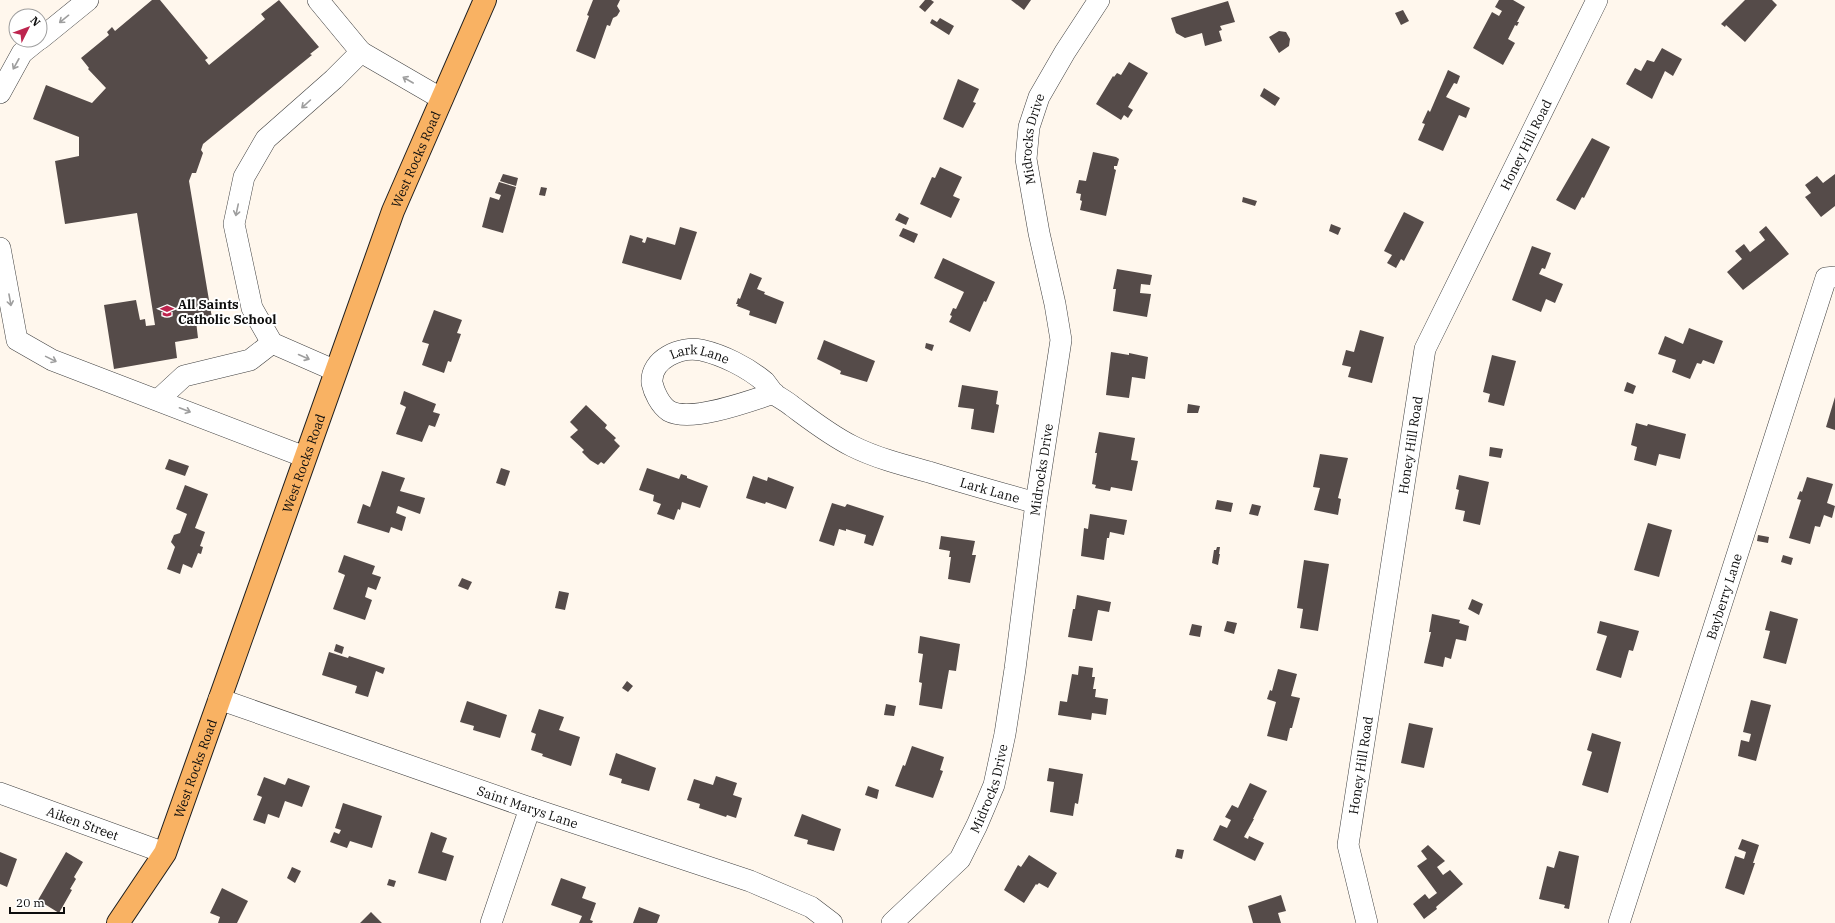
<svg xmlns="http://www.w3.org/2000/svg" width="1835" height="923" viewBox="0 0 1835 923" font-family="'IBM Plex Serif',serif">
<rect width="100%" height="100%" fill="#fff7ed"/>
<!-- building -->
<path fill="#554b49" d="M152 0H160L208 58 205 60 209 65 265 19 261 14 279 0 319 47 310 54 312 55 203 144 201 150 203 153 196 173H192L189 181 212 318 196 321 198 338 175 342 177 358 114 369 104 305 136 300 140 320 145 319 146 326 155 325 137 213 65 224 55 161 79 156V137L33 119 46 85 92 103 106 88 88 69 89 68 81 58 109 35 107 32 112 27 115 31Z
M593 0H620L617 6 620 11 617 16 613 18 610 26 607 25 595 59 576 51 589 16 587 15Z
M925 0H931L934 2 925 12 919 7Z
M1011 0H1031L1024 10Z
M1499 0H1513L1525 7 1517 22H1519L1517 26 1515 25 1508 39 1515 43 1503 65 1473 48 1492 12 1499 16 1502 11 1495 7Z
M1745 0H1772L1777 5 1745 42 1726 25 1725 27 1721 24Z
M1228 1 1235 22 1220 26 1222 30 1219 31 1222 41 1205 46 1202 33 1185 38 1176 33 1171 18Z
M1403 10 1409 21 1401 25 1395 13Z
M940 18 954 26 949 35 930 23 932 19 937 22Z
M1279 31 1286 32 1290 39 1289 46 1279 53 1269 37Z
M1662 48 1682 59 1673 76 1665 71 1652 99 1626 84 1635 68 1641 71 1647 60 1654 62Z
M1129 62 1148 73 1128 107 1133 110 1128 118 1124 115 1121 120 1096 104 1113 76 1114 77 1117 73 1121 75Z
M1448 70 1460 76 1457 84 1454 83 1446 97 1470 108 1466 118 1459 115 1443 151 1418 140 1425 124 1422 123 1428 110 1430 112Z
M958 79 979 89 973 102 976 103 963 128 943 119Z
M1264 88 1280 98 1275 106 1260 96Z
M1592 138 1610 147 1584 198 1582 197 1575 210 1556 200Z
M1093 152 1116 157 1119 159 1117 166H1114V169L1116 170 1106 216 1080 210 1082 201 1080 200 1081 194 1076 193 1079 180 1086 181Z
M940 167 962 177 953 196 960 199 951 218 920 204 932 177 935 178Z
M503 174 518 178 516 186 500 181Z
M1835 174V206L1821 217 1805 197 1811 193 1805 185 1817 176 1823 183Z
M499 182 516 187 503 233 482 227 490 197 499 200 501 195 495 193Z
M541 187 547 188 545 196 539 195Z
M1243 197 1257 201 1255 206 1242 202Z
M1404 212 1424 222 1404 261 1401 259 1396 268 1387 263 1392 255 1384 251Z
M899 213 909 218 906 225 895 220Z
M1331 224 1341 228 1338 235 1329 231Z
M1766 226 1789 254 1743 290 1727 272 1742 259 1735 251 1744 244 1750 252 1765 240 1759 232Z
M680 227 697 232 681 280 622 263 630 235 643 239 642 242 645 243 647 237 675 245Z
M903 228 918 234 914 243 899 236Z
M1532 246 1551 253 1545 269 1542 268 1539 274 1563 284 1555 303 1546 299 1541 312 1512 300Z
M943 258 995 282 986 302 984 301 970 332 949 322 952 316 950 315 953 308 956 309 964 292 934 278Z
M1117 269 1152 275 1150 285 1141 284 1140 293 1151 294 1147 317 1113 311 1116 289H1113Z
M750 273 762 278 757 289 765 292 764 294 784 302 776 324 749 315 750 311 737 306 738 304H736L738 298 740 299Z
M434 310 462 320 457 333 461 334 451 362 448 361 444 373 422 365 429 344 422 342Z
M1689 328 1723 341 1714 364 1703 360 1701 364 1697 363 1690 379 1672 372 1676 360 1658 354 1665 336 1683 344Z
M1360 330 1384 337 1372 383 1348 377 1351 367 1342 365 1346 350 1354 352Z
M824 340 875 361 867 382 840 374 841 371 817 359Z
M926 343 934 345 932 351 925 348Z
M1111 352 1129 355V353L1148 357 1145 379 1132 377 1129 398 1106 395Z
M1492 355 1516 361 1504 406 1488 402 1490 394 1483 392Z
M1627 382 1636 386 1633 394 1624 391Z
M962 385 998 391 996 404 999 405 994 433 971 429 974 409 958 407Z
M404 391 436 404 433 412 440 414 435 427 429 425 422 442 396 434 406 407 400 404Z
M1835 397V430L1826 427Z
M1188 404 1200 406 1198 413H1187Z
M586 405 607 425 605 428 616 438 614 440 620 446 604 464 601 462 598 465 590 460 582 452 584 450 570 437 578 430 570 422Z
M1636 423 1647 426 1648 424 1686 434 1680 459 1659 454 1656 466 1634 460 1637 447 1631 445Z
M1099 432 1135 438 1131 460 1138 461 1132 491 1111 487 1110 491 1095 488 1096 485 1092 484 1097 453H1095Z
M1490 447 1503 449 1501 458 1489 456Z
M1320 454 1348 458 1338 498 1341 499 1338 515 1314 510 1320 488 1313 487Z
M169 459 189 466 185 476 165 469Z
M501 468 510 471 505 486 496 483Z
M647 468 679 479 681 474 687 476V478L708 486 700 508 682 502 680 510 678 509 674 520 657 514 661 504 653 501 654 495 639 490Z
M382 471 405 478 400 491 425 498 420 514 398 506 396 513 406 517 402 531 391 527 389 533 357 523 363 504 370 507Z
M1459 475 1489 482 1480 525 1463 521 1465 511 1455 509 1459 490 1456 489Z
M753 476 767 481 768 477 794 487 786 509 766 502 765 504 746 498Z
M1807 477 1833 484 1827 503 1835 506 1832 518 1824 515 1820 527 1815 526 1810 544 1789 538 1801 500 1797 499 1800 491 1802 492Z
M185 485 208 494 195 528 205 532 200 546 203 547 201 554 198 553 192 568 183 564 180 574 167 569 175 547 171 542 174 535 180 533 187 514 176 509Z
M1217 500 1233 503 1231 512 1215 509Z
M832 503 845 507 847 504 884 516 873 546 864 543 866 535 846 529V531L839 529 834 546 819 541Z
M1252 504 1261 506 1258 516 1249 514Z
M1090 514 1127 520 1124 535 1110 532 1109 538H1107L1104 560 1081 556 1084 528 1088 529Z
M1648 523 1672 530 1659 577 1634 570Z
M1758 535 1769 537 1768 543 1757 541Z
M941 536 975 541 972 555H976L970 583 948 579 951 557H949L950 551 939 549Z
M1217 547H1220L1219 554H1220L1218 565 1212 563 1214 550H1216Z
M344 555 375 566 372 574 381 577 376 590 368 587 365 597 372 600 365 620 333 609 345 575 338 572Z
M1783 555 1793 558 1791 565 1781 562Z
M1304 560 1329 564 1318 631 1300 628 1303 609 1297 608Z
M462 578 472 582 468 590 458 586Z
M559 591 569 593 565 610 555 608Z
M1077 595 1111 602 1109 612 1098 610 1092 641 1068 637 1073 609H1075Z
M1472 599 1483 604 1479 615 1468 609Z
M1770 611 1798 619 1786 664 1763 658 1770 631 1765 630Z
M1432 614 1460 620 1459 623 1469 626 1466 641 1456 639 1451 659 1445 657 1443 667 1424 663 1431 632H1429Z
M1227 621 1237 623 1234 634 1224 631Z
M1600 621 1639 631 1633 651 1629 650 1621 678 1596 670 1607 636 1597 633Z
M1192 624 1202 626 1200 637 1189 635Z
M920 636 960 644 956 671 949 670 942 709 919 705 922 683 919 682 923 654 918 653Z
M336 644 344 647 342 654 334 651Z
M329 652 348 658 349 656 385 668 383 674 376 671 368 697 355 693 357 686 322 675Z
M1079 666 1093 668 1092 677H1095L1093 689H1096L1095 697 1108 699 1106 715 1092 713 1091 720 1058 715 1060 701 1067 702 1072 674 1078 675Z
M1278 669 1297 674 1291 696 1300 698 1292 728H1290L1287 741 1267 736 1276 702 1267 699 1270 690 1272 691Z
M627 681 633 686 628 692 622 688Z
M1751 700 1771 705 1756 761 1738 756 1741 740 1749 742 1751 734 1743 732Z
M467 701 507 715 500 738 473 730 474 726 460 722Z
M886 704 896 706 894 716 884 715Z
M539 709 564 717 559 730 580 737 571 766 542 756 543 754 531 750 536 734 531 732Z
M1409 723 1433 728 1424 768 1401 763Z
M1592 733 1621 742 1608 793 1582 785 1592 752 1587 750Z
M912 746 944 757 940 770 943 771 933 798 895 786 903 765 905 766Z
M616 753 656 768 649 791 621 783 622 779 609 775Z
M1049 768 1083 774 1078 804 1075 803 1073 816 1050 812 1054 782 1047 781Z
M716 776 737 783 733 795 742 798 736 818 727 815 726 817 699 808 700 804 687 800 694 779 713 785Z
M264 777 285 785 288 778 310 786 302 807 285 801 279 818 268 814 265 824 253 820 262 797 257 795Z
M1250 783 1267 791 1253 819H1254L1244 837 1248 839 1249 836 1264 843 1255 861 1213 840 1220 825 1227 828 1231 820 1225 817 1232 805 1238 808Z
M868 786 879 790 877 799 865 795Z
M343 803 382 816 372 848 350 841 347 848 330 842 334 832 339 834 341 830 335 828Z
M802 814 841 829 834 851 807 844 808 840 794 836Z
M431 832 447 838 442 852 454 856 446 881 418 873Z
M1742 839 1759 845 1753 863H1755L1744 895 1725 888 1735 856 1744 859 1746 852 1738 849Z
M1428 845 1445 861 1437 867 1443 875 1450 870 1463 884 1436 907 1437 909 1424 919 1413 904 1425 894 1429 899 1437 893 1417 866 1427 859 1421 851Z
M1177 849 1184 850 1182 859 1175 857Z
M1559 851 1579 856 1569 909 1564 908 1565 905 1539 899 1547 866 1554 868Z
M0 852 17 859 7 887 0 884Z
M66 852 83 862 74 877 76 879 70 889 72 890 59 913 38 900Z
M1029 855 1057 873 1048 888 1039 883 1037 885 1036 884 1024 903 1004 890 1018 865 1021 867Z
M292 867 301 871 295 883 287 878Z
M561 878 586 887 582 898 596 903 590 920 593 921 592 923H579L582 916 551 905Z
M389 879 396 881 394 887 387 885Z
M222 888 248 901 237 923H218L220 917 210 913Z
M1281 895 1286 911 1278 913 1281 923H1253L1248 906Z
M639 907 660 915 657 923H633Z
M371 912 382 923H360Z"/>
<g fill="none" stroke-linecap="round" stroke-linejoin="round">
<!-- minor casing -->
<g stroke="#404040" stroke-width="22">
<g id="minor">
<path d="M318 0 361 52"/>
<path d="M40 39 88 0"/>
<path d="M0 93 22 53 38 40"/>
<path d="M0 248 17 340 52 360 305 457"/>
<path d="M336 371 272 343 252 308 234 224 244 177 266 139 334 79 361 52 442 99"/>
<path id="s1" d="M774 393C750 401 691 423 669 411 660 405 654 392 652 383 650 359 681 346 701 350 723 355 747 367 765 382 768 386 771 390 774 394 780 398 786 401 792 406 811 420 830 435 852 446 876 458 903 465 929 472 964 483 1000 493 1036 503"/>
<path d="M158 400 184 376 250 360 272 343"/>
<path id="s2" d="M219 699 530 808 750 881 811 907 832 923"/>
<path id="s3" d="M0 793 165 853"/>
<path d="M491 923 530 808"/>
<path id="s4" d="M892 923 960 859 977 825 994 785 1005 734 1015 669 1036 503 1061 340 1055 304 1039 233 1026 159 1029 127 1039 97 1065 52 1099 0"/>
<path id="s5" d="M1367 923 1348 845 1425 349 1597 0"/>
<path id="s6" d="M1619 923 1826 278 1835 277"/>
</g>
</g>
<!-- major casing -->
<g stroke="#1e1e1e" stroke-width="24">
<g id="major">
<path id="s7" d="M118 923 165 853 393 211 485 0"/>
</g>
</g>
<!-- minor -->
<use href="#minor" stroke="#fff" stroke-width="21"/>
<!-- major -->
<use href="#major" stroke="#f9b263" stroke-width="22"/>
</g>
<!-- one-way arrows -->
<defs><path id="oneway-shaft" d="M-6 0H5M1.5-3L5.5 0L1.5 3" fill="none" stroke-width="1.6" stroke-linecap="round" stroke-linejoin="round"/></defs>
<g stroke="#9e9e9e">
<use href="#oneway-shaft" transform="translate(64 19) rotate(141)"/>
<use href="#oneway-shaft" transform="translate(16 64) rotate(119)"/>
<use href="#oneway-shaft" transform="translate(408 80) rotate(-150)"/>
<use href="#oneway-shaft" transform="translate(306 104) rotate(138)"/>
<use href="#oneway-shaft" transform="translate(237 210) rotate(102)"/>
<use href="#oneway-shaft" transform="translate(10 300) rotate(80)"/>
<use href="#oneway-shaft" transform="translate(304 357) rotate(24)"/>
<use href="#oneway-shaft" transform="translate(51 359) rotate(26)"/>
<use href="#oneway-shaft" transform="translate(185 410) rotate(21)"/>
</g>
<!-- icons -->
<defs>
<g id="school-bare" transform="scale(1.08)"><path d="M0-5L7-2L0 1L-7-2ZM-4 1L0 2.5L4 1V4Q0 6-4 4Z" fill="#bd254e" stroke="#fff" stroke-width="2.5" paint-order="stroke"/></g>
</defs>
<g fill-rule="evenodd">
<use href="#school-bare" x="167" y="311"/>
</g>
<g text-anchor="middle" dominant-baseline="central" stroke-width="4" stroke-linejoin="round" paint-order="stroke">
<!-- street labels -->
<g font-size="13" fill="#0d0d0d" stroke="#fff">
<text stroke="none"><textPath href="#s4" startOffset="830">Midrocks Drive</textPath></text>
<text stroke="none"><textPath href="#s5" startOffset="810">Honey Hill Road</textPath></text>
<text stroke="none"><textPath href="#s7" startOffset="822">West Rocks Road</textPath></text>
<text stroke="none"><textPath href="#s1" startOffset="208">Lark Lane</textPath></text>
<text stroke="none"><textPath href="#s5" startOffset="485">Honey Hill Road</textPath></text>
<text stroke="none"><textPath href="#s7" startOffset="498">West Rocks Road</textPath></text>
<text stroke="none"><textPath href="#s4" startOffset="494">Midrocks Drive</textPath></text>
<text stroke="none"><textPath href="#s1" startOffset="535">Lark Lane</textPath></text>
<text stroke="none"><textPath href="#s6" startOffset="343">Bayberry Lane</textPath></text>
<text stroke="none"><textPath href="#s5" startOffset="161">Honey Hill Road</textPath></text>
<text stroke="none"><textPath href="#s7" startOffset="174">West Rocks Road</textPath></text>
<text stroke="none"><textPath href="#s4" startOffset="170">Midrocks Drive</textPath></text>
<text stroke="none"><textPath href="#s2" startOffset="327">Saint Marys Lane</textPath></text>
<text stroke="none"><textPath href="#s3" startOffset="88">Aiken Street</textPath></text>
</g>
<!-- poi labels -->
<g font-size="13" font-weight="bold" fill="#0d0d0d" stroke="#fff" text-anchor="start">
<text x="178" y="304">All Saints<tspan x="178" dy="15">Catholic School</tspan></text>
</g>
</g>
<!-- north arrow -->
<g transform="translate(28 28) rotate(48)"><circle r="19" fill="#ffffff" stroke="#9e9e9e"/>
<path d="M0-3L7 15L0 10L-7 15Z" fill="#bd254e"/>
<text y="-6" font-size="11" font-weight="bold" text-anchor="middle" fill="#0d0d0d">N</text>
</g>
<!-- scale -->
<path d="M10 907v6h54v-6" fill="none" stroke="#0d0d0d" stroke-width="2"/>
<text x="16" y="907" font-size="12" fill="#0d0d0d" stroke="#ffffff" stroke-width="3" paint-order="stroke">20 m</text>
</svg>
